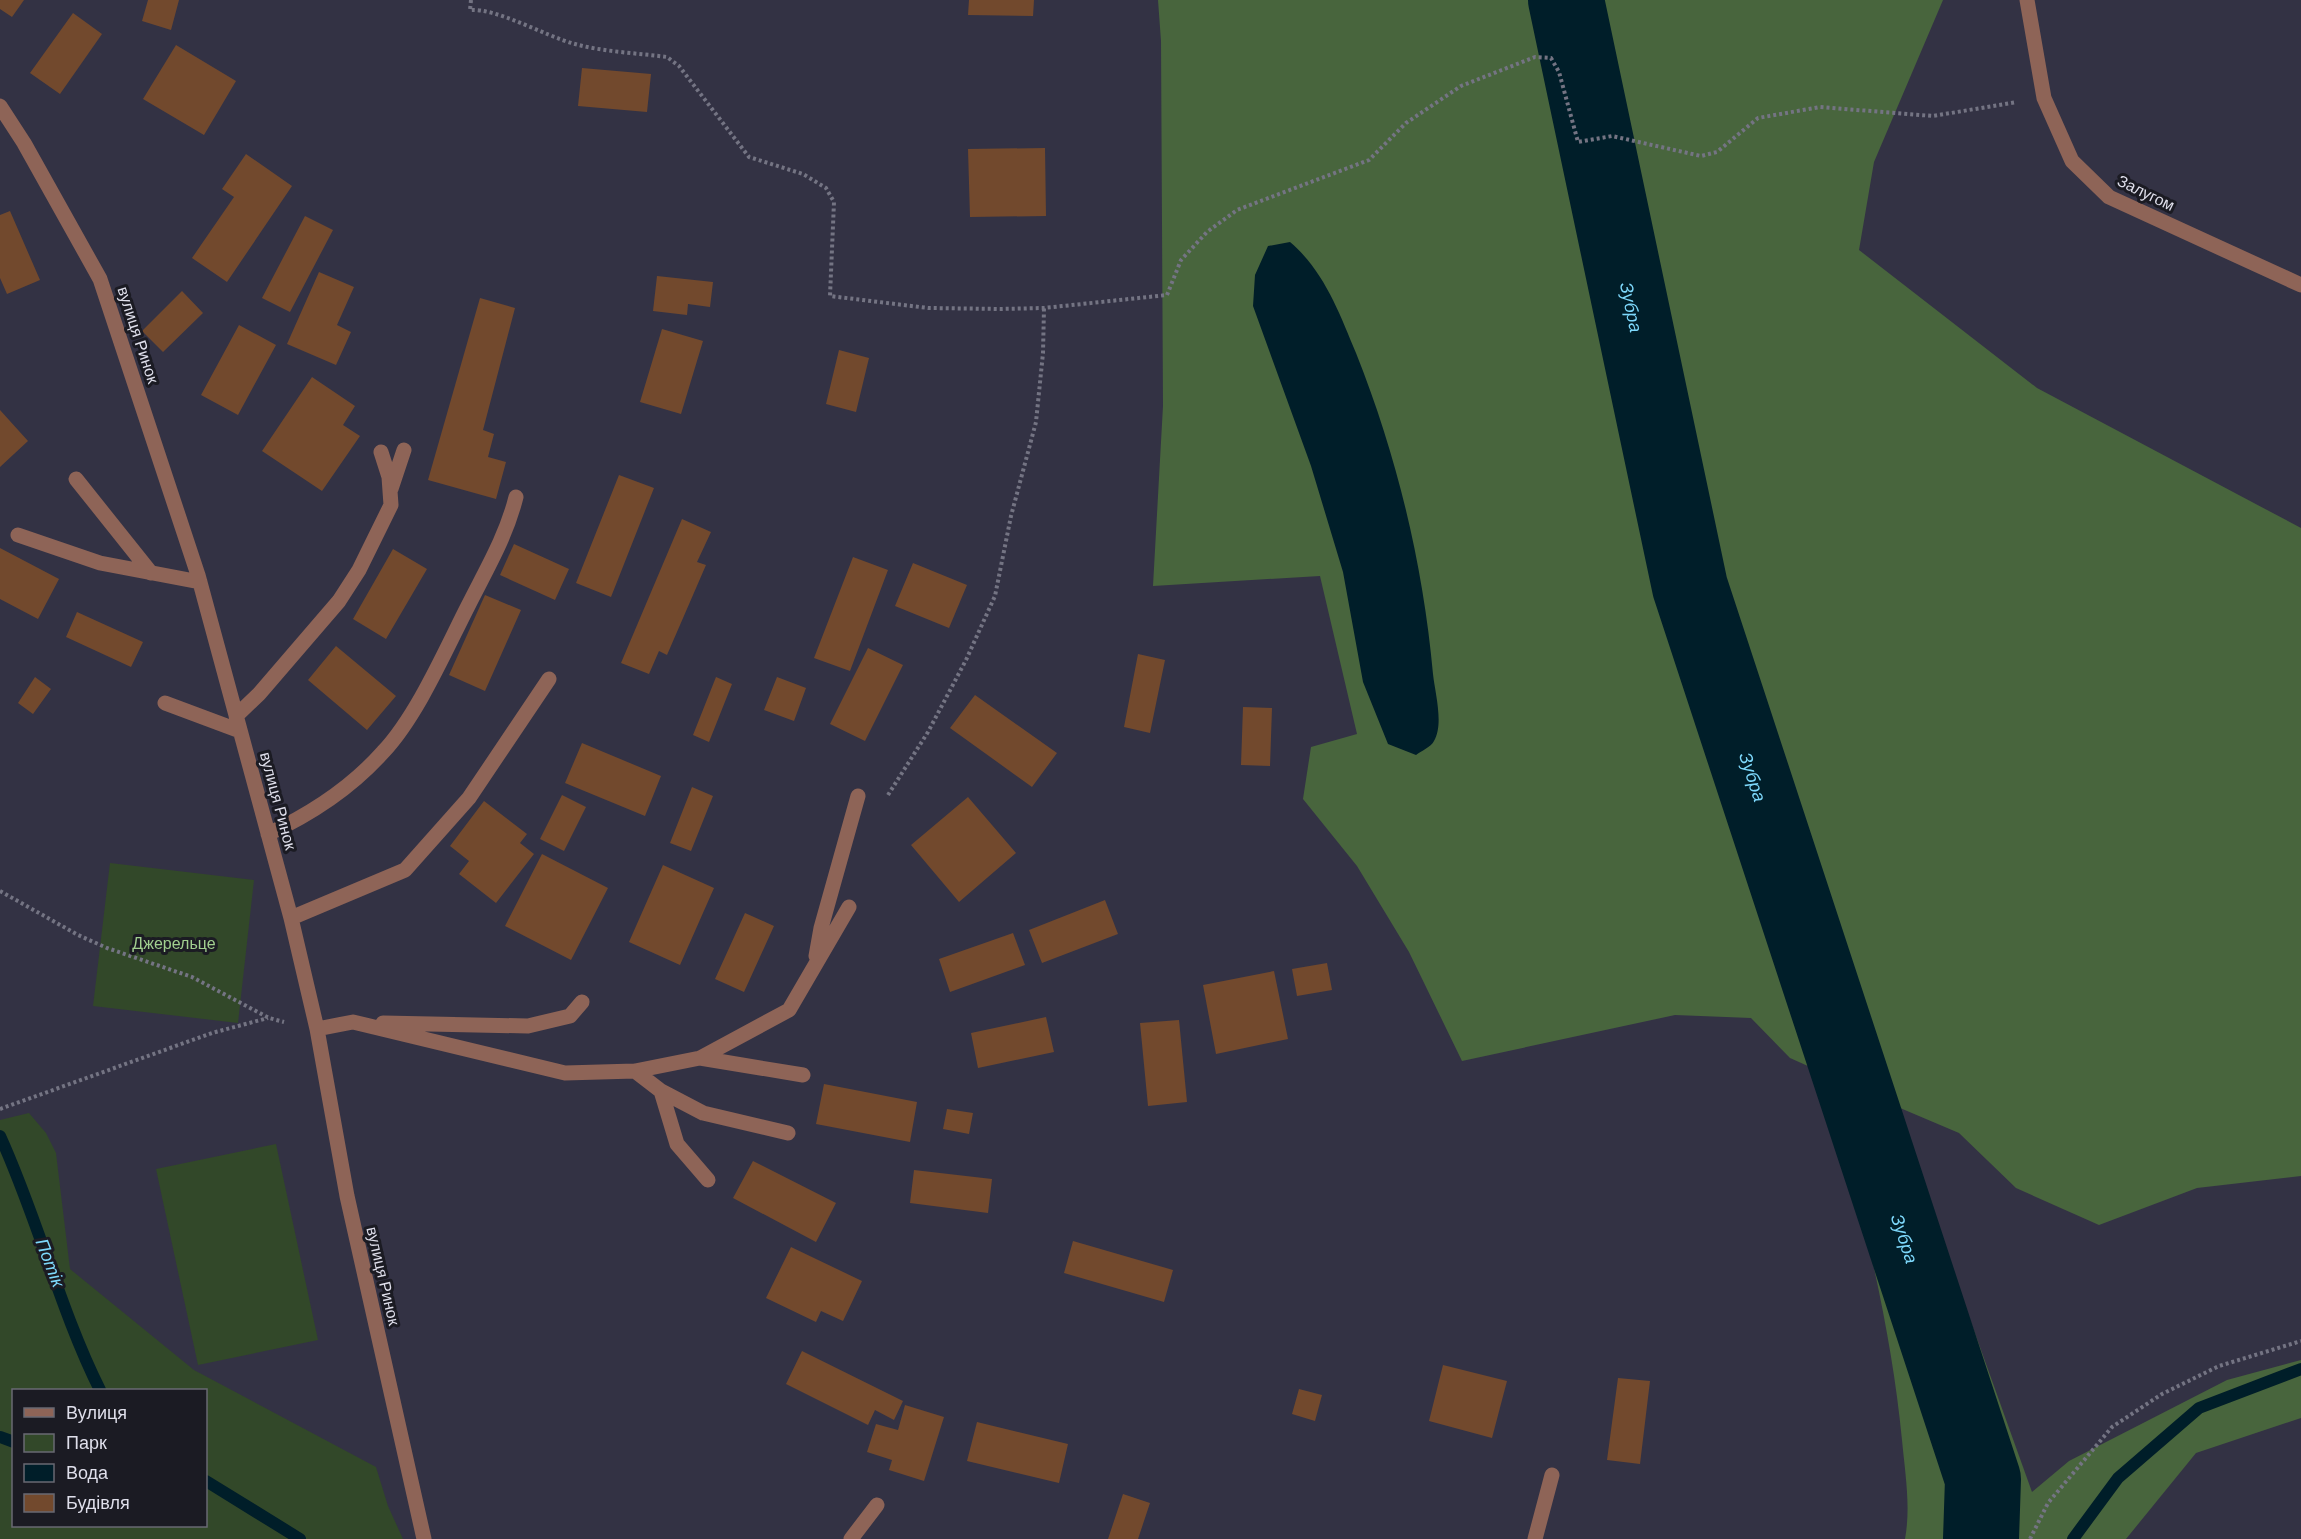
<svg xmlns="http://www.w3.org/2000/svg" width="2301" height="1539" viewBox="0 0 2301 1539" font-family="Arial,sans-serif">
<rect width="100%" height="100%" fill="#333244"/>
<!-- green -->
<path fill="#324829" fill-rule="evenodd" d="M110 863 254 880 238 1023 93 1006Z
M29 1113 46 1133 56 1153 70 1269 194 1370 376 1467 388 1506 403 1539H0V1120ZM14 1390H206V1526H14Z
M276 1144 318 1340 198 1365 156 1169Z"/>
<!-- forest -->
<path fill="#48653d" d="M1158 0H1943L1874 162 1859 250 2037 388 2301 528V1176L2197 1188 2099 1225 2016 1188 1959 1133 1893 1105 2032 1492 2069 1461 2227 1380 2301 1360V1418L2196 1453 2126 1539H1905C1911 1506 1905 1473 1902 1440 1890 1315 1857 1196 1828 1075L1790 1058 1751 1018 1675 1015 1462 1061 1409 952 1357 866 1303 799 1311 747 1357 734 1320 576 1153 586 1163 406 1161 41Z"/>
<!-- water -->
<path fill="#001e29" d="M1290 242C1324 271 1339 312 1356 353 1397 456 1423 564 1433 674 1435 693 1444 724 1434 741 1431 747 1421 751 1416 755L1388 744 1363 682 1343 572 1311 466 1253 306 1255 275 1268 246Z"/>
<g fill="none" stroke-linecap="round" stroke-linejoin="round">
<!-- stream -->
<path stroke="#001e29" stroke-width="12" d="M0 1136C38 1219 60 1310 100 1390
M0 1437 14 1442
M206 1481 300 1539
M2073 1539 2118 1478 2199 1408 2301 1369"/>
<!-- river -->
<path stroke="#001e29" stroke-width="76" id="s1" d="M1566 0 1690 587 1983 1479 1981 1539"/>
</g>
<!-- building -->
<path fill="#72492d" d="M0 0H24L12 17 0 9Z
M148 0H179L171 30 142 21Z
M969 0H1034L1033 16 968 15Z
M73 13 102 34 60 94 30 73Z
M176 45 236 81 204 135 143 99Z
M582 68 651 74 647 112 578 106Z
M1045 148 1046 216 970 217 968 149Z
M246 154 292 186 227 282 192 258 234 197 222 189Z
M10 211 40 280 7 294 0 278V215Z
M305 216 333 230 290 312 262 298Z
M319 272 354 287 337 325 351 332 336 365 287 344Z
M657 276 713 282 710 307 688 304 687 315 653 311Z
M182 291 203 313 163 352 142 331Z
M480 298 515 308 483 430 494 434 488 457 506 462 496 499 428 480Z
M239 325 276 345 238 415 201 395Z
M662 329 703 341 681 414 640 402Z
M839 350 869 358 856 412 826 404Z
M312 377 355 406 343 425 360 436 322 491 262 451Z
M0 410 28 441 0 467Z
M619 475 654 488 611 597 576 583Z
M682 519 711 532 697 562 706 565 667 655 659 651 649 674 621 663Z
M514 544 569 569 555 600 500 575Z
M0 548 59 579 38 619 0 599Z
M393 549 427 569 386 639 353 619Z
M853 557 888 570 850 671 814 658Z
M913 563 967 585 949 628 895 606Z
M485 595 521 610 485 691 449 675Z
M77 612 143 642 131 667 66 637Z
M336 646 396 696 367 730 308 680Z
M868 648 903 665 865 741 830 724Z
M1138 654 1165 660 1150 733 1124 727Z
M35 677 51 689 33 714 18 703Z
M716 677 732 684 709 742 693 735Z
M777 677 806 688 794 721 764 710Z
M975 695 1057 753 1032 787 950 728Z
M1243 707 1272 708 1270 766 1241 765Z
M582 743 661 776 645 816 565 783Z
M692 787 713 796 691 851 670 843Z
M562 795 586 807 564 851 540 839Z
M968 797 1016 853 959 902 911 845Z
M484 801 527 834 520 843 534 854 496 903 459 874 469 861 450 846Z
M542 854 608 888 571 960 505 926Z
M663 865 714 888 680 965 629 942Z
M1105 900 1118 934 1042 963 1029 930Z
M745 913 774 926 744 992 715 979Z
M1013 933 1025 965 950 992 939 959Z
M1327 963 1332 990 1297 996 1292 969Z
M1274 971 1288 1039 1216 1054 1203 985Z
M1046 1017 1054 1052 978 1068 971 1033Z
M1179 1020 1187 1102 1148 1106 1140 1023Z
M824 1084 917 1102 910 1142 816 1124Z
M947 1109 973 1113 969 1134 943 1129Z
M753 1161 836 1203 816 1242 733 1198Z
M914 1170 992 1179 988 1213 910 1203Z
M1073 1241 1173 1270 1164 1302 1064 1273Z
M791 1247 862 1281 843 1321 821 1311 816 1322 766 1298Z
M802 1351 903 1401 894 1420 875 1410 868 1425 786 1384Z
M1443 1365 1507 1381 1492 1438 1429 1421Z
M1618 1378 1650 1381 1640 1464 1607 1460Z
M1299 1389 1322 1395 1315 1421 1292 1414Z
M905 1405 944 1417 924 1481 889 1470 892 1460 867 1452 876 1424 898 1430Z
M977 1422 1068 1444 1059 1483 967 1461Z
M1123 1494 1150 1503 1138 1539H1108Z"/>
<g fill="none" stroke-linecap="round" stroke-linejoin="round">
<!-- path -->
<path stroke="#747483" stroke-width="4" stroke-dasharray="3 3" stroke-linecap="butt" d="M471 0 470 10C497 8 545 36 575 44 604 52 637 53 667 57L679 66 749 157 803 174 826 188 834 202 830 296 928 308 1000 309 1044 308 1167 295 1181 260 1207 232 1237 210 1369 160 1406 123 1461 86 1535 57 1551 58 1559 72 1578 142 1612 136 1701 156 1717 152 1758 118 1820 107 1933 116 2017 102
M888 795 928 732 966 660 995 596 1011 516 1036 422 1043 353 1044 308
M0 891 78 935 107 948 192 977 269 1018 284 1022
M0 1109 212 1033 268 1018
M2030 1539 2048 1503 2112 1427 2162 1394 2219 1366 2301 1341"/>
<!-- minor -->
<path stroke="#8e6457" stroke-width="15" d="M2027 0 2044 98 2072 161 2109 197 2301 285
M0 106 24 143 100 279 198 575 291 918 317 1029 347 1196 424 1539
M76 479 151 573
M391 489 404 450
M18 535 100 563 200 582
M165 703 240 731
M236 716 259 694 339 601 359 570 391 505 389 477 381 452
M268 834C311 814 351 788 383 752 417 716 445 651 468 606 486 570 506 537 516 497
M291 918 405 870 469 798 549 679
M816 956 821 928 858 796
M383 1023 528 1026 570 1016 582 1002
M317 1029 353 1022 565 1073 635 1071 700 1058 789 1010 849 907
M700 1058 803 1075
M635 1071 661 1091 703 1113 788 1133
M661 1091 677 1144 708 1180
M851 1539 877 1505
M1535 1539 1552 1475"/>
</g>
<g text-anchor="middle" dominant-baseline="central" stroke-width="6" stroke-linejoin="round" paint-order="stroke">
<!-- street labels -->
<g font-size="16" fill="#dfdfeb" stroke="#1b1b23">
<text transform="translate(2146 193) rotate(26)">Залугом</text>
<text transform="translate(138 335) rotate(72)">вулиця Ринок</text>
<text transform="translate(278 801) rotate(75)">вулиця Ринок</text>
<text transform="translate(383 1276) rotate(77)">вулиця Ринок</text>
</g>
<!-- park labels -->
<g font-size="16" fill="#a1cf8f" stroke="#1b1b23">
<text x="174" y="943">Джерельце</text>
</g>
<!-- water labels -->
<g font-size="18" font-style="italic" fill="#7dd8fb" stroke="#1b1b23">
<text stroke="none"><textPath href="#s1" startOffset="314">Зубра</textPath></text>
<text stroke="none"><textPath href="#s1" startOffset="800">Зубра</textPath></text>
<text stroke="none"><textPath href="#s1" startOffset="1286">Зубра</textPath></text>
<text transform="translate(50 1263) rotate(69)">Потік</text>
</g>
</g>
<!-- legend -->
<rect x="12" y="1389" width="195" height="138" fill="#1b1b23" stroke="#696973" stroke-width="1.5"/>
<rect x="24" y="1408" width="30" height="9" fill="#8e6457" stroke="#696973" stroke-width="1.5"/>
<text x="66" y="1419" font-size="18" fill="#dfdfeb">Вулиця</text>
<rect x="24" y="1434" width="30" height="18" fill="#324829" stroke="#696973" stroke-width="1.5"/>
<text x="66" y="1449" font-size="18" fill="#dfdfeb">Парк</text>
<rect x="24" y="1464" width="30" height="18" fill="#001e29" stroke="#696973" stroke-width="1.5"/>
<text x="66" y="1479" font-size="18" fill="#dfdfeb">Вода</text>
<rect x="24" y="1494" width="30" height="18" fill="#72492d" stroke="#696973" stroke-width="1.5"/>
<text x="66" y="1509" font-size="18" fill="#dfdfeb">Будівля</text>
</svg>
